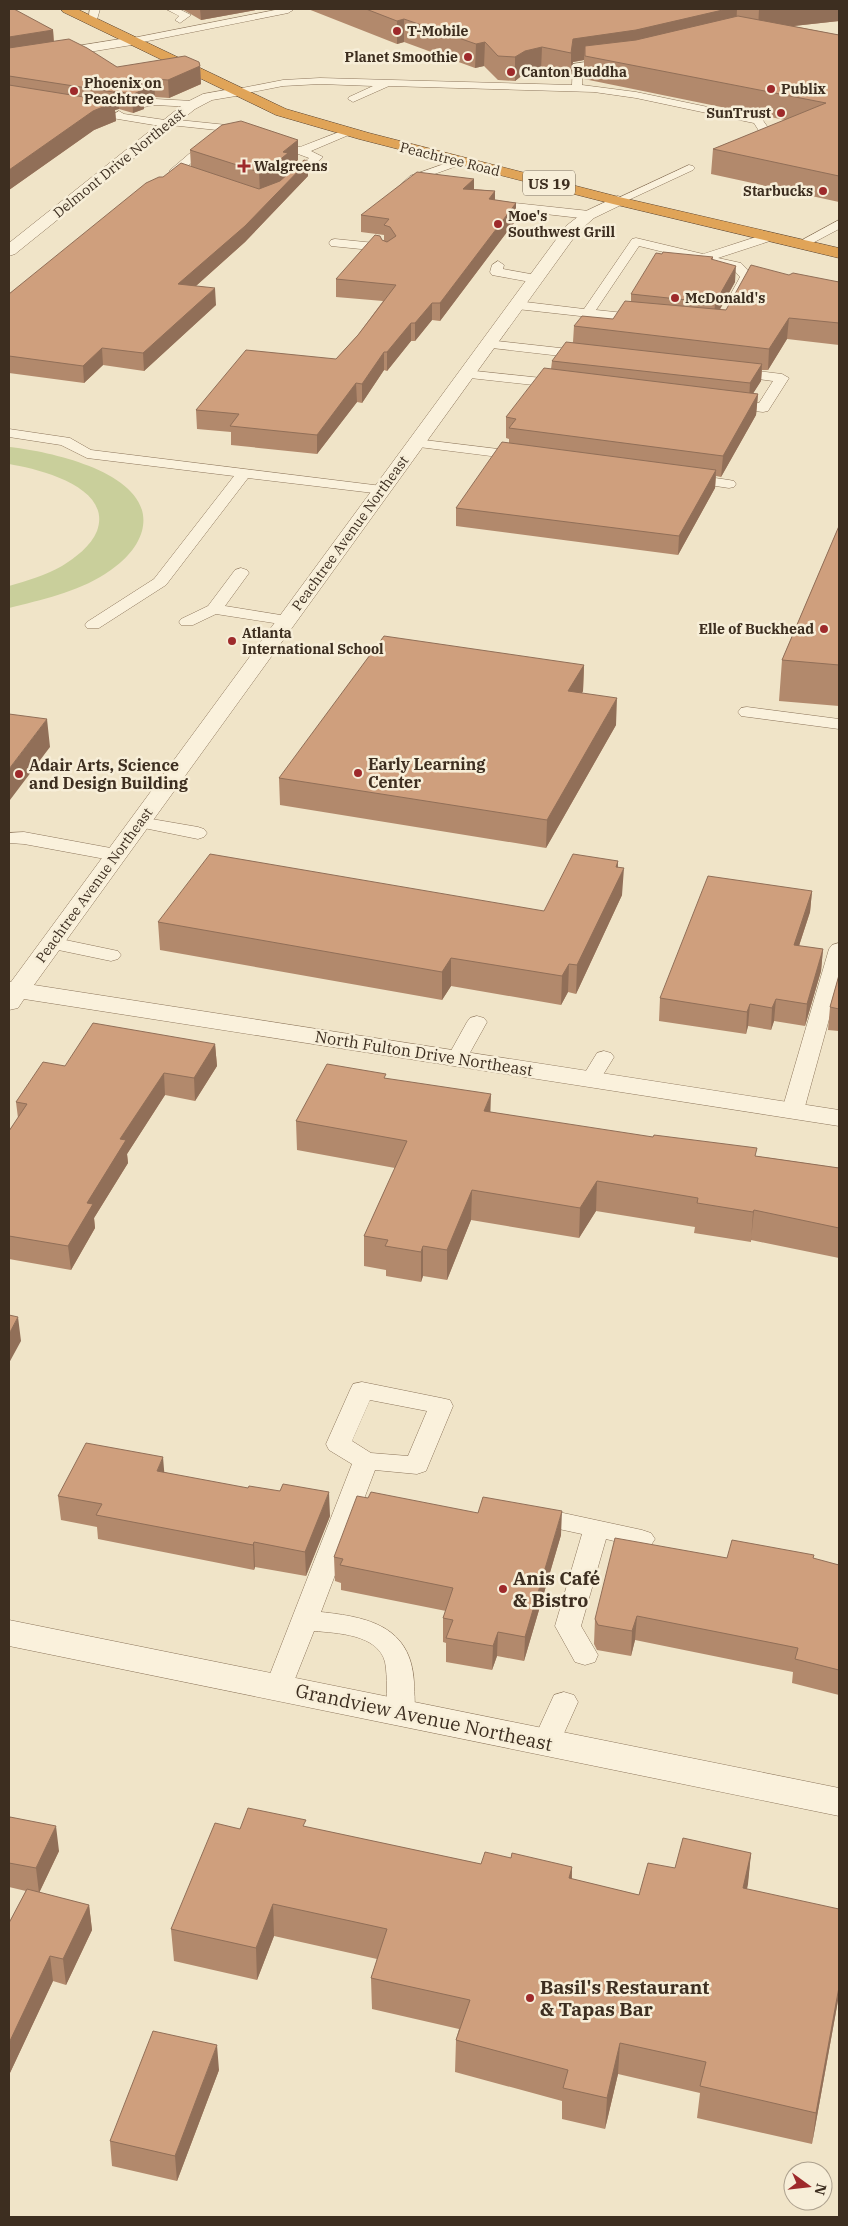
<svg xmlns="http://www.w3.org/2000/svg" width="848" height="2226" viewBox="0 0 848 2226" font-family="'IBM Plex Serif',serif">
<rect width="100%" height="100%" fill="#f0e4c8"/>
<!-- green -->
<path fill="#c9cf9b" d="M9 447C48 451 157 473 142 531 137 549 121 564 105 574 77 592 41 600 9 608V586C27 581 46 575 62 566 75 558 91 546 97 531 113 487 39 469 9 464Z"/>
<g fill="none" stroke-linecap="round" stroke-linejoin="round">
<!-- lane casing -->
<g stroke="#8d765c" stroke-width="1">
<path id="lane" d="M90 9H100L96 23H90L88 21Z
M166 9H179L191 15 180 23 175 20 179 16Z
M280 9 293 10 288 13 133 44 128 41 133 38Z
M613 58 617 59V63L582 68V85L636 92 751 116 762 119 769 129 763 132 759 131 754 123 749 122 636 98 594 92 389 86 353 102 348 99 349 97 373 86 320 84 283 86 237 95 232 92 237 89 283 80 320 78 572 85 573 64Z
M155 99 193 101 198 104 193 107 155 105 144 107 139 104 140 102Z
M119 111 124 114 165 120 169 119 227 125 233 128 183 170 198 177 192 180 171 173 169 171 217 130 170 125 166 127 112 118 111 116Z
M347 129 353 132 351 134 311 151 323 157 291 185H283L281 183 283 181 309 158 290 151 288 149 290 147H300Z
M461 158 465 159 467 161 465 163 418 180 407 190 403 191 397 188 410 176Z
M689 165 693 166 695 168 693 170 622 203H614L612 201Z
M505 202 589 211 595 215 589 219 501 209 499 206Z
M839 220V229L805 247H797L795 244Z
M769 233 775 237 773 240 718 258 741 263 753 276 738 304H728L727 301 740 277 733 269 639 246 596 310 643 315 648 316 649 319 648 322 643 323 517 309 511 305 517 301 584 309 632 239 636 238 703 254Z
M335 239 385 244 389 245 394 253 388 257 384 256 381 251 331 246 329 243 331 240Z
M498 261 504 265 503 269 536 275 542 279 536 283 492 275 490 272 492 265Z
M488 340 587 351 594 355 587 359 483 347 481 344Z
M732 368 782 374 789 378 768 411 763 412 728 408 721 404 723 401 759 403 773 381 727 375 725 372 727 369Z
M466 370 561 380 568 384 561 388 461 377 459 374Z
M9 429 70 438 91 450 382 486 387 487 389 490 387 493 382 494 248 478 166 585 99 628H87L85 625 87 622 154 579 234 476 87 458 61 445 9 437Z
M416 439 523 452 530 456 523 460 411 446 409 443 411 440Z
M687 474 729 480 734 481 736 484 734 487 729 488 682 481 680 478 682 475Z
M241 568 247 570 249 573 225 606 293 617 295 620 293 623 287 625 216 614 193 625H181L179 622 181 619 208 606 235 570Z
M747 707 839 719V729L741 716 738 712 741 708Z
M140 817 198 827 204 829 207 833 204 837 198 839 134 826 131 822 134 818Z
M24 832 116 849 123 851 125 855 123 859 116 861 24 844 9 843V833Z
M51 937 118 951 121 955 118 959 111 961 44 947 41 943 44 939Z
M839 943V983L804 1110 801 1115 793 1116 785 1115 782 1110 829 949 832 945Z
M477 1016 484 1018 487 1022 467 1058 464 1062 457 1064 450 1062 447 1058 467 1022 470 1018Z
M604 1051 611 1053 614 1057 598 1083 591 1085 584 1083 581 1079 597 1053Z
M362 1382 441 1398 450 1400 453 1406 426 1471 417 1474 375 1470 321 1612C368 1617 411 1626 414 1682 414 1695 417 1708 411 1719L401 1722 391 1719 387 1712C386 1696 388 1678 385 1662 378 1634 336 1633 314 1631L289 1694 279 1697 269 1694 265 1687 352 1464 329 1450 326 1444 350 1390 353 1384ZM370 1400 427 1411 408 1456 371 1453 352 1441Z
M540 1508 642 1530 651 1533 655 1539 651 1545 642 1548 606 1539 581 1626 598 1655 595 1662 585 1665 575 1662 555 1626 582 1534 531 1523 527 1517 531 1511Z
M564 1692 574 1695 578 1702 556 1751 546 1754 536 1751 532 1743 554 1695Z"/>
</g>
<!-- street casing -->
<g stroke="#8d765c" stroke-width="1">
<path id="street" d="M133 37 138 38 140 41 138 44 9 65V57Z
M237 88 244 92 242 95 212 100 195 109 15 254 9 256V243L185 103 203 94Z
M618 196 623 198 626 201 623 204 594 218 578 232 34 985 839 1110V1126L24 999 18 1008 9 1010V981L11 982 566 226 584 212Z
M9 1620 839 1788V1816L9 1646Z"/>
</g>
<!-- highway casing -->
<g stroke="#5b4430" stroke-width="1">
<path id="highway" d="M61 9H77L286 109 369 133 619 197 839 248V258L613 204 359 139 276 115 63 12Z"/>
</g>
<!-- lane -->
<use href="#lane" fill="#faf1dc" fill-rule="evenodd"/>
<!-- street -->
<use href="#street" fill="#faf1dc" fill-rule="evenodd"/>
<!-- highway -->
<use href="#highway" fill="#e0a458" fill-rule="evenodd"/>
</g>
<!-- wall -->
<path fill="#b2896c" d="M9 9 53 30 54 42 117 67 200 66 201 84 169 98 155 97 143 100 144 109 133 113 119 109 115 110 116 121 94 130 9 190Z
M182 9H261L201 20Z
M308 9H839V21L793 26 839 35V202L711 174 713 149 785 120 584 79V60L573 62 571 77 541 71 524 74 515 81 498 80 484 66 475 68 404 42 397 44Z
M298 140V160L288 169V174L308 176 245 242 196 286 216 305 144 371 103 365 84 383 9 373V294L163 177 191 167 190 150Z
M474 179V189L495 191V200L516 203V220L440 321 432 320 415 341H411L387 371 384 370 362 403 357 402 317 454 231 445V432L197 429 196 410 336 359 358 335 383 301 336 297V279L382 240H384V235L361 232V215Z
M713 257V260L735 282 720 309 726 310 789 275 839 282V345L787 339 768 370H762L761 381 753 393 758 394 756 415 721 477 716 476 715 488 678 555 456 526V508L509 443V439L506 438V417L551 369 552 361 573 342 574 326 613 319 631 301V294Z
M839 526V706L779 701 782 660Z
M584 665 583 691 582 693 616 725 546 848 280 805 279 778Z
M618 861V867L622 895 576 994 568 992 561 1005 451 986 442 1000 160 950 158 922 544 911Z
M812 891 810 912 799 946 823 949 821 971 805 1026 774 1021 771 1030 748 1026 746 1034 659 1021 660 998Z
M839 975V1031L828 1030 830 1007Z
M215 1044 217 1066 195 1101 165 1095 127 1154 128 1163 94 1218 95 1228 71 1270 9 1259V1131L18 1118 16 1102 65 1066Z
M386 1078 491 1112 756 1156 839 1168V1258L751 1240V1242L694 1233 695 1227 596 1211 579 1238 471 1220 447 1280 423 1276 421 1282 386 1276V1270L364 1266V1236L395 1168 297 1150 296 1121Z
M164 1472 330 1516 306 1576 255 1567 254 1570 98 1539 97 1527 61 1520 58 1496Z
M561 1535 524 1661 497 1656 492 1670 446 1662V1643L443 1642V1618L446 1611 341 1590V1583L335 1581 334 1557Z
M727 1558 813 1559 839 1565V1695L792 1683 793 1672 635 1640 631 1656 597 1650 594 1644 595 1619Z
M9 1820 59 1851 39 1893 89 1905 92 1930 66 1985 53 1981 9 2075V1923L26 1891 9 1887Z
M306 1827 481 1864 511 1858 572 1867V1879L639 1895 675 1868 751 1853 747 1889 839 1995 812 2144 697 2118 700 2093 618 2074 605 2129 562 2119V2101L455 2072 456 2040 459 2029 372 2009 371 1978 377 1959 274 1936 257 1980 174 1961 171 1929 240 1829Z
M219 2070 177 2181 112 2166 110 2141Z"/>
<!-- shaded-wall -->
<path fill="#916f58" d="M200 9H261L201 20Z
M727 9H737L736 29 585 46 584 60 573 62 571 77V53L573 39Z
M759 9H839V21L758 30Z
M404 19V42L397 44V21Z
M53 30 54 48 9 55V37Z
M485 42 484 66 475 68 476 44Z
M542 47 541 71 524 74 515 81V57L525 51Z
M200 66 201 84 169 98 168 80Z
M154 79 155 97 143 100 144 109 133 113 132 95 139 82Z
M118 91 119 109 115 110 116 121 94 130 9 190V170L93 111 113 103V92Z
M298 140V160L288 169V174L271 189 260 193 259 172Z
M308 161V176L245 242 179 301 178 284Z
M474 179V196L463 189Z
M495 191V208L489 199Z
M516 203V220L440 321V303Z
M736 266 735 282 714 320 715 303Z
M215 288 216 305 144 371 143 353Z
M432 303V320L415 341V323Z
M789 318 787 339 768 370 769 349Z
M411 323V341L387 371V352Z
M102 348 103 365 84 383 83 366Z
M384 352V370L362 403V384Z
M762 364 761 381 749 400 750 383Z
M356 383 357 402 317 454V435Z
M758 394 756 415 721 477 723 456Z
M716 470 715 488 678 555 679 536Z
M584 665 583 691 567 718 568 691Z
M617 698 616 725 546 848 547 820Z
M47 719 50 747 10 800 9 791V769Z
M618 861 617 882 624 868 622 895 576 994 577 965Z
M812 891 810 912 792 967 794 945Z
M823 949 821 971 805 1026 807 1004Z
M451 958V986L442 1000V972Z
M569 964 568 992 561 1005 562 976Z
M776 999 774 1021 771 1030 772 1008Z
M750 1004 748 1026 746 1034 747 1012Z
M215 1044 217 1066 195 1101 194 1078Z
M164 1073 165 1095 127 1154 128 1163 94 1218 95 1228 71 1270 68 1246 87 1203 120 1139Z
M491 1094 490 1124 484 1111Z
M597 1181 596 1211 579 1238 580 1208Z
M472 1190 471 1220 447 1280V1250Z
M754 1210 751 1240V1242L753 1212Z
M423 1246V1276L421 1282V1252Z
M18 1317 21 1341 9 1363V1334Z
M163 1457 165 1481 157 1471Z
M329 1492 330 1516 306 1576 305 1552Z
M562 1511 561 1535 524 1661 525 1637Z
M254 1542 255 1567 254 1570 253 1545Z
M637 1616 635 1640 631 1656 632 1631Z
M498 1632 497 1656 492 1670 493 1646Z
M56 1826 59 1851 39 1893 36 1868Z
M751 1853 748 1884 740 1920 743 1888Z
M572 1867 571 1898 569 1878Z
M273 1904 274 1936 257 1980 256 1948Z
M89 1905 92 1930 66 1985 63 1959Z
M50 1956 53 1981 9 2075V2043Z
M839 1987V1995L812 2144 816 2113Z
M620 2043 618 2074 605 2129 607 2098Z
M217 2045 219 2070 177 2181 175 2156Z"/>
<!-- building -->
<path fill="#cf9f7d" stroke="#916f58" d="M9 9H14L53 30 9 37Z
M366 9H727L636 30 573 39 571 53 542 47 525 51 515 57 498 56 485 42 476 44 404 19 397 21Z
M738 16 839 35V176L713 149 826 103 585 56V46L636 40Z
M69 39 87 48 117 67 185 56 199 62 200 66 168 80 154 79 139 82 136 86 142 90 132 95 118 91 113 92 9 76V48Z
M9 85 115 102 93 111 9 170Z
M241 121 298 140 283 152 288 153 270 168 259 172 190 150 222 125Z
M304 160 308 161 245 226 178 284 215 288 143 353 102 348 83 366 9 356V294L146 183 159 177H163L181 163 259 189 280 181Z
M417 172 474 179 463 189 495 191 489 199 516 203 440 303H432L415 323H411L387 352H384L362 384 356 383 317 435 230 426 239 414 196 410 246 350 336 359 358 335 396 285 336 279 375 235 380 236 382 240 387 242 396 236 390 227 384 225 389 219 361 215Z
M663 252 713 257 711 259 736 266 715 303 631 294 656 253 662 254Z
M751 265 789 275 793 273 839 282V323L789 318 769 349 574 326 582 316 613 319 625 301 726 310Z
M566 342 762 364 750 383 552 361Z
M544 368 758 394 723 456 509 428 516 419 506 417Z
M502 442 716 470 679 536 456 508Z
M839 526V665L782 660Z
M384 636 584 665 568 691 617 698 547 820 279 778Z
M9 714 47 719 9 769Z
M210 854 544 911 573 854 618 861 616 867 624 868 577 965 569 964 562 976 451 958 442 972 158 922Z
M708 876 812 891 794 945 823 949 807 1004 776 999 772 1008 750 1004 747 1012 660 998Z
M839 975V1009L830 1007Z
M93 1023 215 1044 194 1078 164 1073 120 1139 126 1140 87 1203 93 1204 68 1246 9 1236V1131L27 1104 16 1102 43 1062 65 1066Z
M327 1064 386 1074 384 1078 491 1094 484 1111 653 1137 654 1135 757 1148 755 1156 839 1168V1228L754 1210 753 1212 697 1203 698 1198 597 1181 580 1208 472 1190 447 1250 423 1246 421 1252 385 1246 388 1240 364 1236 407 1141 296 1121Z
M9 1315 18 1317 9 1334Z
M86 1443 163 1457 157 1471 248 1488 249 1486 280 1491 283 1484 329 1492 305 1552 254 1542 253 1545 96 1515 102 1504 58 1496Z
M371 1492 478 1513 483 1497 562 1511 525 1637 498 1632 493 1646 446 1638 453 1620 443 1618 453 1588 340 1565 343 1559 334 1557 357 1496 368 1498Z
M615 1538 727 1558 732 1540 814 1555 813 1558 839 1565V1670L795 1659 798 1648 637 1616 632 1631 598 1625 595 1619Z
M248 1808 306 1820 303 1826 481 1864 485 1852 511 1858 512 1853 572 1867 569 1878 639 1895 648 1863 675 1868 683 1838 751 1853 743 1888 839 1909V1987L816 2113 700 2086 706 2062 620 2043 607 2098 563 2088 568 2070 456 2040 470 2000 371 1978 387 1929 273 1904 256 1948 171 1929 215 1823 240 1829Z
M10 1817 56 1826 36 1868 9 1863V1820Z
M27 1889 89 1905 63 1959 50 1956 9 2043V1923Z
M153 2031 217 2045 175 2156 110 2141Z"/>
<!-- markers -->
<g fill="#9e2a2b" stroke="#f7eed8" stroke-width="2">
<circle cx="397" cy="31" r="5"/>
<circle cx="468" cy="57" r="5"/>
<circle cx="511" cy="72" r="5"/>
<circle cx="771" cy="89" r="5"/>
<circle cx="74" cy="91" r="5"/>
<circle cx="781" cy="113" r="5"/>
<path d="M241.5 158.5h5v5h5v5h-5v5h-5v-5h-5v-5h5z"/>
<circle cx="823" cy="191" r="5"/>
<circle cx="498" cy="224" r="5"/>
<circle cx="675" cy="298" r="5"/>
<circle cx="824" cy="629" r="5"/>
<circle cx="232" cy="641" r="5"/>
<circle cx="358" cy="773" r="5"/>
<circle cx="19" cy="774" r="5"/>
<circle cx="503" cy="1589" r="5"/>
<circle cx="530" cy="1998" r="5"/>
</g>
<g text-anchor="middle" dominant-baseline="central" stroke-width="5" stroke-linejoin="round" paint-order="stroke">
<!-- far-poi labels -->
<g font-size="14" font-weight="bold" fill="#3d2e20" stroke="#f7eed8" text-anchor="start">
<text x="407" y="31">T-Mobile</text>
<text x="458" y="57" text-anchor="end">Planet Smoothie</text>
<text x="521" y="72">Canton Buddha</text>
<text x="84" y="83">Phoenix on<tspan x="84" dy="16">Peachtree</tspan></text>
<text x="781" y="89">Publix</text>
<text x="771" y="113" text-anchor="end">SunTrust</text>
<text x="254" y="166">Walgreens</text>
<text x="813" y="191" text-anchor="end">Starbucks</text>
<text x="508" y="216">Moe's<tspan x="508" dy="16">Southwest Grill</tspan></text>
<text x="685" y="298">McDonald's</text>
<text x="814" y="629" text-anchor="end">Elle of Buckhead</text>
<text x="242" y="633">Atlanta<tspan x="242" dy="16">International School</tspan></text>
</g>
<!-- far-street labels -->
<g font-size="14" fill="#3d2e20" stroke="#f7eed8">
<text transform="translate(450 159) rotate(14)">Peachtree Road</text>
<text transform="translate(119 163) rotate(-39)">Delmont Drive Northeast</text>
<text transform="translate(350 533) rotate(-54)">Peachtree Avenue Northeast</text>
<text transform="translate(94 885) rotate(-54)">Peachtree Avenue Northeast</text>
</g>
<!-- shield labels -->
<rect fill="#f7eed8" stroke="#756857" stroke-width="1" x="523" y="170.5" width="52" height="25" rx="4"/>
<g font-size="15" font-weight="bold" fill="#3d2e20">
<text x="549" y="183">US 19</text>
</g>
<!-- poi labels -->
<g font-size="16" font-weight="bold" fill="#3d2e20" stroke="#f7eed8" text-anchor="start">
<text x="368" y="764">Early Learning<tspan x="368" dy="18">Center</tspan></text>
<text x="29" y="765">Adair Arts, Science<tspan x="29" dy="18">and Design Building</tspan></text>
</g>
<!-- street labels -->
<g font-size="16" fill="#3d2e20" stroke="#f7eed8">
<text transform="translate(424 1053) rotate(9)">North Fulton Drive Northeast</text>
</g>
<!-- near-poi labels -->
<g font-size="19" font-weight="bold" fill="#3d2e20" stroke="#f7eed8" text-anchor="start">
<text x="513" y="1578">Anis Café<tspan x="513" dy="22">&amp; Bistro</tspan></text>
<text x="540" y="1987">Basil's Restaurant<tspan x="540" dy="22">&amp; Tapas Bar</tspan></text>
</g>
<!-- near-street labels -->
<g font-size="19" fill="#3d2e20" stroke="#f7eed8">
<text transform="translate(424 1717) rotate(12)">Grandview Avenue Northeast</text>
</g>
</g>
<!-- border -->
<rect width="848" height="2226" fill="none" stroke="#3d2e20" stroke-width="20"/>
<!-- north arrow -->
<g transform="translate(808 2186) rotate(105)"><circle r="24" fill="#f7eed8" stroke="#ada18e"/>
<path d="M0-4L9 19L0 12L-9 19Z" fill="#9e2a2b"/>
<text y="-8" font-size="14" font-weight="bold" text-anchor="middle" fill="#3d2e20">N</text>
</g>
</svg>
